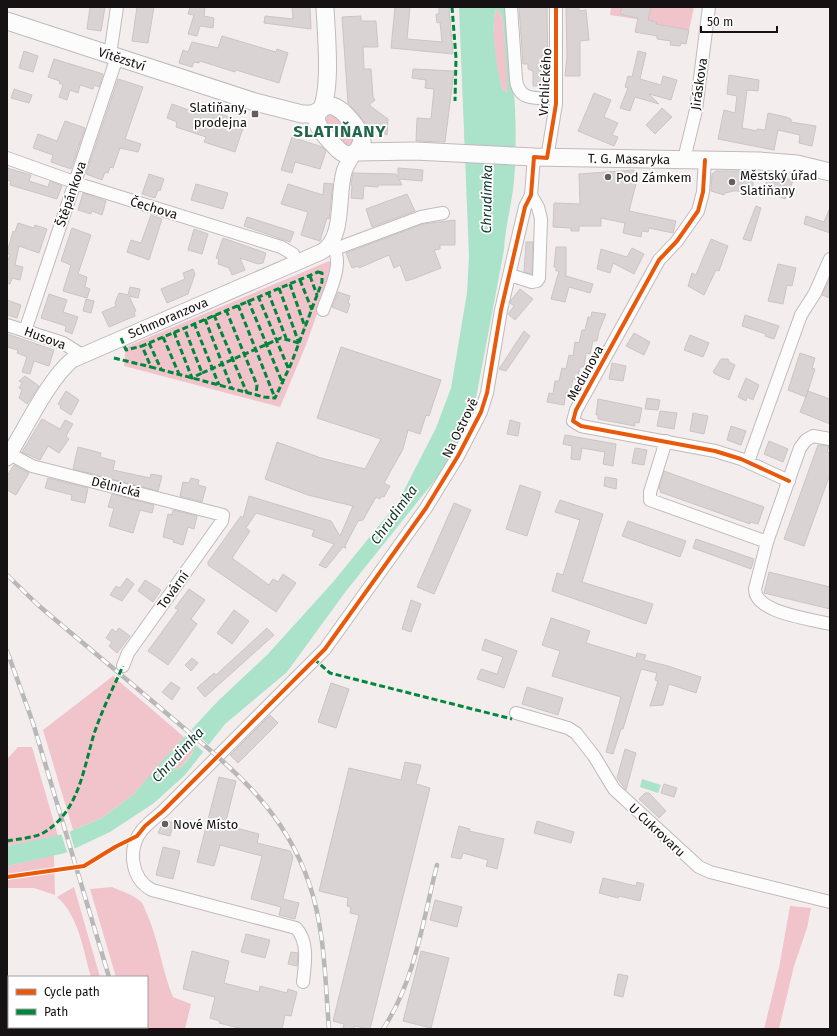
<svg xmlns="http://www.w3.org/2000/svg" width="837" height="1036" viewBox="0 0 837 1036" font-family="'Fira Sans',sans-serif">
<rect width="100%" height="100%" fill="#f4edee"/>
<!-- green -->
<path fill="#f0c4ca" d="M611 7H694L689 30 656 24V22L610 15Z
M496 9 500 12 503 20 509 92 503 90C496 70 490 29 496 9Z
M329 115C339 116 353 132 353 143L351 146 343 145 328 127 325 119Z
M329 261 333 269 306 345 280 407 124 366 126 347Z
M113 676 184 737 134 794 102 818 73 830 43 730Z
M18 747H32L58 836 7 846V759Z
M190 747 194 749C190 758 184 766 175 770L173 767 177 758Z
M54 855 55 895 34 888H7V866Z
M74 887 100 977H91C83 950 79 916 57 897Z
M112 887C121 891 132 894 140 901 144 904 145 910 147 914 159 941 162 971 173 997L191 1004 185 1029H132L131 1027H147V977H116L90 889Z
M790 906 811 908 807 928 794 966 779 1029H764L779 968Z"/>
<!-- water -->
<path fill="#aae2ca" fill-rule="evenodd" d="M459 7H507C512 65 519 123 514 181 512 204 505 227 504 250L476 398 458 443 439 475 346 591 287 672 225 724 185 775 154 803 110 832 65 853 7 866V846L64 834 102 818 134 794 161 762 218 701 268 654 334 581 398 502 436 428 451 388 467 293 469 256ZM496 9 500 12 503 20 508 92 503 90C497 73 490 26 496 9ZM190 747 194 749C191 758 184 766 175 770L173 767 177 758Z
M642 779 661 785 658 793 640 787Z"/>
<!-- pier -->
<path fill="#f4edee" d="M190 728 210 746 205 753 184 735Z
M69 830 75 850 67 852 61 833Z"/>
<!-- building -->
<path fill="#d9d3d4" stroke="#cbc5c6" d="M90 7H105L101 31 87 29Z
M137 7H154L148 43 132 41Z
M190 7H205L204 16 214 18 213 28 200 26 197 36 188 34 194 15 188 14Z
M292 7H310L311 29 264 23 265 16 293 19Z
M395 7H410L407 39 442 42 440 22 437 23 436 14H439V7H449L453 54 391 48Z
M519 7H547L548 85 533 86V71L528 69V64H523Z
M566 7H579V11L586 10 589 40 580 41V76H565L567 57Z
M622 7H651L648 20 657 22 656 24 689 30 686 44 681 43 680 46 670 45 671 41 657 39V36L635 32 638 18 620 14Z
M361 16V21H376L378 47H363L364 69H371L373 97 375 100 369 105 388 119 387 135 367 125 348 103 342 17Z
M222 36 276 52 277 49 288 53 279 83 236 70 235 72 200 61 199 63 194 62 192 67 179 63 183 50 188 52 192 42 218 48Z
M24 51 38 56 33 72 19 68Z
M638 51 646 53 640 79 661 85 663 76 677 80 671 100 649 94 659 104 635 97 630 111 620 108 628 88 625 87 628 76 632 77Z
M54 59 103 74 99 87 94 85 93 89 80 85 78 93 70 90 67 100 59 97 63 85 59 83 60 81 48 77Z
M413 69 454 71 445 142 416 141 417 118 431 119 434 89 425 88 426 80 412 78Z
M729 75 759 80 758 91 747 90 742 128 757 131V129L765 130 768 113 786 117 791 119V122L816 126 812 146 799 143 800 135 778 130 774 150 718 139 724 110 735 113 737 96 727 94Z
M118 79 143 87 125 139 141 144 138 152 120 148 113 168 110 167 108 173 105 172 102 180 86 174Z
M14 89 32 95 29 103 11 98Z
M594 93 611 100 604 117 618 123 612 135 618 137 614 146 578 131Z
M172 104 197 113 199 108H202L245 122 235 152 204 142 206 137 176 127 177 122 167 118Z
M662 108 672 117 655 134 646 125Z
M65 121 85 128 71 169 51 162 53 155 33 148 38 134 57 141Z
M292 137 322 147 326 151 320 169 295 162 292 173 281 170Z
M7 168 31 175 29 181 48 187 50 181 62 186 57 199 10 185 11 181 7 180Z
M398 168 423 170 422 181 399 179 402 185H378V187L364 186 363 199 351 198 352 186 351 184 353 173 396 174 398 177Z
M634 170 636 184 629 211 676 221 673 233 649 228 648 232 642 231 641 237 623 233 625 223 601 218V226H579V231H571V228L553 227 554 203 580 204 579 174Z
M716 171H753V191H734L725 193 724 195 711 191 712 174Z
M149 174 164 179 160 191 158 190 155 198 142 194Z
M769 175 777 179 779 175 793 181 785 199 771 193 773 189 765 186Z
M324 183 333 184 329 219 327 218 320 241 301 235 308 212 281 204 288 184 323 195Z
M196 184 228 193 223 209 191 200Z
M83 193 106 201 102 215 92 211 91 214 78 210Z
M407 194 415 211 372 227 366 209Z
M756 206 761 208 751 241 743 239Z
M830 208V233L804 224 806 216 824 222Z
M151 215 162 219 149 260 127 252 131 240 141 243Z
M247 217 294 232 290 242 244 226Z
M455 220V245H440V249L434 250 441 268 413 279 406 281 400 265 394 268 389 255 359 268 358 266 352 268 346 253 423 224Z
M18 223 34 228 35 225 47 229 39 253 19 246 15 265 23 267 20 280 12 278 10 284 7 283V263L10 255 7 253 13 231 15 232Z
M72 228 91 235 78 274 87 277 85 287 90 289 87 298 63 291 71 265 61 261Z
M194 229 208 234 202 254 188 250Z
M223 238 266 253 263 263 258 264 240 258 245 270 232 275 229 268 218 264 219 259 216 258Z
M711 239 728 246 719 271 716 270 704 295 688 286 692 273 696 275Z
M526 242H533L532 274 524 272Z
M556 247H566V276L593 284 590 293 569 287 565 302 551 299 559 271H556V267H554Z
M632 248 644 254 634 274 613 263 610 273 597 269 601 249 627 257Z
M778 264 796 268 792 286 787 285 783 304 768 301Z
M193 269 195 274 188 294 167 303 161 289 185 279 183 273Z
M830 278V298L822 295Z
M130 287 140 289 138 298 129 296 136 311 134 312 135 316 109 327 102 312 116 306 115 303 119 293 128 295Z
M520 289 533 299 515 320 508 314 514 306 510 303 511 300Z
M338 292 350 296 348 303 350 304 347 313 332 307Z
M49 294 67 300 63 312 78 317 72 334 65 331 66 326 41 318Z
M86 299 94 301 91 313 83 311Z
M7 300 21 305 17 318 7 315Z
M592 312 606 314 599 331 597 341H593L590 354 586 353 584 367H580L577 380 573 379 570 393 566 392 564 405 547 402 549 393 553 394 555 381H559L562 368 566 369 569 355 573 356 575 342 579 343 582 330H585L588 317H591Z
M745 315 779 326 774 339 765 336 766 334 742 326Z
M524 331 530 336 506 371 499 369Z
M634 333 650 342 644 355 626 346Z
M7 334 54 350 49 366 34 361 30 374 22 372 27 357 17 353 18 350 7 347Z
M690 335 709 343 703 357 684 350Z
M341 347 441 380 429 416 426 415 420 434 408 430 403 449 384 483 390 486 384 497 382 496 380 499 376 497 363 520 358 521 345 546 346 548 343 547 326 568 319 565 334 544 312 536 314 530 256 513 246 528 250 531 232 558 269 585 273 579 278 582 283 574 296 583 276 612 208 565V562L241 516 243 518 249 496 331 521 340 536 353 506 308 495 265 479 277 442 321 458 365 469 381 439 317 418Z
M800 353 815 358 812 368 815 369 806 397 788 390Z
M721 359H728L729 362 735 365 729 380 715 374 713 372Z
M612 363 626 366 623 381 609 379Z
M25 376 39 386 27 404 19 398 22 390 19 388 22 383 19 381Z
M746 378 759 385 753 400 747 397 746 401 738 397Z
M66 391 79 400 71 415 60 408 61 406 58 404Z
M808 391 830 399V424L800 412Z
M647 398 660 400 658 410 645 409Z
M598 399 642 408 639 423 635 422V426L598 419V415H596Z
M660 411 677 413 674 429 657 426Z
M693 413 708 416 704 434 690 431Z
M42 419 60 429 65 420 73 424 66 436 69 439 59 453 48 446 40 460 22 452Z
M510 420 520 423 518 436 507 434Z
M731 426 746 431 741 445 727 440Z
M565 435 616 444 613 466 603 464 605 452 582 448 580 460 571 459 572 446 563 444Z
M769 441 788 449 783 462 764 454Z
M818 445 829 446 827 452 830 453V474L804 546 784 539Z
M78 447 101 453 100 457 115 461 113 470 150 478 151 474 162 476 158 491 73 469Z
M635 448 647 450 644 465 632 463Z
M14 465 29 473 16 495 7 490V476Z
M664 471 764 507 758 524 750 522V524L660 492 661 490 659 489Z
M605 477 617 479 616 489 604 486Z
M48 478 88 488 85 503 71 500 72 495 45 488Z
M191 478 199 480 198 485 206 487 202 502 180 496 183 482 189 483Z
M520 485 541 492 527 536 506 529Z
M112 494 154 505 152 513 140 510 133 533 109 526 114 508 108 507Z
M560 500 603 514 582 582 653 604 646 624 552 591 557 573 563 575 580 520 555 512Z
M454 503 471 510 434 594 417 587Z
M173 510 197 516 194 529 188 527 183 545 173 542 174 540 163 537 168 514 172 515Z
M628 521 686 541 680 557 622 536Z
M696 539 754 559 751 569 693 548Z
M769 572 830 587V609L764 593Z
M127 578 134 584 122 601 110 595 116 586 120 588Z
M145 580 161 590 153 602 138 591Z
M189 589 205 600 191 619 197 624 168 665 148 651 178 610 175 608Z
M411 600 421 604 411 632 402 629Z
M234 610 249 621 232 644 217 633Z
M551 618 590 631 586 643 636 658 637 653 646 655 644 660 668 666 701 677 696 693 669 684 663 705 650 706 658 681 655 680 657 673 641 669 623 729H621L613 754 606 752 621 697 552 676 560 651 542 645Z
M119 628 130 636 117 653 109 646 112 642 106 638 112 629 116 632Z
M267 628 274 635 205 697 197 688 214 673 216 675Z
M485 639 517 651 504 688 477 679 481 669 497 674 503 657 482 650Z
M192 658 198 663 191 671 185 665Z
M171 682 180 688 172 700 162 692Z
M331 683 349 689 336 728 318 722Z
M527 687 563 698 558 715 522 704Z
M270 715 278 723 238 763 230 755Z
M625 749 636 753 626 790 617 778Z
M405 762 421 765 416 784 430 788 370 1029 354 1026V1029H343L344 1024 333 1021 359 915 350 913 351 907 347 906 348 898 319 891 349 768 401 780Z
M219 777 236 781 225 825 259 834 257 843 290 851 293 857 283 899 299 903 295 919 279 915 281 907 251 899 262 856 220 845 214 866 197 862Z
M664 784 677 788 674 797 661 793Z
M645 793H649L666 811 659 818 639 799Z
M164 820 174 823 170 836 158 833Z
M537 821 574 832 571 843 534 833Z
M459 826 470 829 469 831 504 839 497 869 486 866 488 860 463 853 461 859 451 857Z
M163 847 180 851 173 879 156 875Z
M603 878 636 886 637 882 644 884 640 901 619 896 618 898 599 893Z
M435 900 462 907 457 927 430 920Z
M246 934 270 940 265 958 241 952Z
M192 951 229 961 224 983 259 992 260 986 287 993 288 989 297 992 291 1016 285 1015 282 1029H243L219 1023 220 1021 210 1018 215 997 183 989Z
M421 951 449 958 431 1028 403 1021Z
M291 952 298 953 297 966 288 964Z
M618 974 628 976 623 997 614 995Z"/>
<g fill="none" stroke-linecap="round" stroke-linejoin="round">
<!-- minor casing -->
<g stroke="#c0babb" stroke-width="14">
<path id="minor" d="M511 7 516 79C518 102 538 98 556 98
M110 55 117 7
M7 158 85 186 281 247 293 254 297 262
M547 158 556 104V7
M684 159 696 110 709 7
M705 160 703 192 698 211 677 241 659 260 576 410 573 421 581 426 715 451 741 459 789 481
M335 249 421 217 443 213
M510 275 532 282 537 281 539 278 541 219 538 207 531 195
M323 310C329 292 346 261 331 244
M7 325 63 343 82 355
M25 331 117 57
M830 439 813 436 806 440 800 448 767 542 755 589C755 613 811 619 830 624
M666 441 650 492V500L767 542
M10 454 32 466 223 515 222 521 128 653 123 666
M748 462 801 315 815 293 830 259
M516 713 568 728 576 733 594 756 614 789 699 867 710 872 830 902
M303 982C305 964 309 942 296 928L152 890C131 879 127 849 142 830 148 823 156 817 163 811L325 649 426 508 458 456 481 412 487 393 501 310 525 207 531 195 534 157"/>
</g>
<!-- tertiary casing -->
<g stroke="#c0babb" stroke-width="17">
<path id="tertiary" d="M7 458C25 430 47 381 72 360L321 252C345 239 337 196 344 172 346 165 350 159 354 153"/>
</g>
<!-- secondary casing -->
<g stroke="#c0babb" stroke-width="19">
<path id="secondary" d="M7 21 255 102 302 114H313L320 110
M326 106C329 106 332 105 335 107 344 110 363 133 362 142L357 152C353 154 349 155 345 154 339 152 335 146 331 142 321 131 307 116 326 106Z
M321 110C332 88 326 32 325 7
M357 152 415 151 534 157 759 161 797 164 830 172"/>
</g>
<!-- minor -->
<use href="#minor" stroke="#fdfcfc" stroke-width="12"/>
<!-- tertiary -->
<use href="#tertiary" stroke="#fdfcfc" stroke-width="15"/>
<!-- secondary -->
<use href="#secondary" stroke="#fdfcfc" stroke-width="17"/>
<!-- rail casing -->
<g stroke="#b9b7b8" stroke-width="4.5">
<path id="rail" d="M7 575 38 605C80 641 123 676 165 712 226 764 282 804 309 883 325 929 325 980 329 1029
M7 651 33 723 109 977
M123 1027 124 1029
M383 1029C415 981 423 920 437 865"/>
</g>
<!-- rail -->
<use href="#rail" stroke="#fff" stroke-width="3" stroke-dasharray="9" stroke-linecap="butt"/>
<!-- quiet -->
<path stroke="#00873e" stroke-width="3" stroke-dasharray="6 3" stroke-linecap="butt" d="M452 7 456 58 455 101
M318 272 322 273V282L291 364 275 398 264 397 151 367 142 346Z
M310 276 317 295
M300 280 312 310
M290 284 305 327
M279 288 299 343
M268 292 286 338
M258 296 289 370
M248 300 283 384
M238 305 275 398
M226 310 257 385 256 395
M214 315 247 393
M205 319 232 389
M194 323 219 385
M174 332 192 378 202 373 184 327
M163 337 179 374
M121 338 126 350 142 346
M149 343 161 369
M114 358 151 367
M202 373 281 338 299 343
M314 659 330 673 512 719
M7 841C18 839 33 838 43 833 79 812 83 770 94 734 102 710 113 688 123 666"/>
<!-- cycleway casing -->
<g stroke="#fff" stroke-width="6">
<path id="cycleway" d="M705 160 703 192 698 211 677 241 659 260 576 410 573 421 581 426 715 451 741 459 789 481
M7 877 84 866 115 847 137 836 145 826 163 811 325 649 426 508 458 456 481 412 487 393 501 310 525 207 531 195 534 157 547 158 556 104V7"/>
</g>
<!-- cycleway -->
<use href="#cycleway" stroke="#e8590c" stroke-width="4"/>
</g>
<!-- markers -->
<g fill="#645e5f" stroke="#fff" stroke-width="1.5">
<rect x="251" y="110" width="8" height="8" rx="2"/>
<circle cx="608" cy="177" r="4"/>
<circle cx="732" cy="182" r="4"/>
<circle cx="165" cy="824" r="4"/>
</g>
<g text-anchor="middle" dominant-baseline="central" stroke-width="3.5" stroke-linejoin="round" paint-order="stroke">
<!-- street labels -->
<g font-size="13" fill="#161112" stroke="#fff">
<text transform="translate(122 59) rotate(18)">Vítězství</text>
<text transform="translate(545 82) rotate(-87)">Vrchlického</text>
<text transform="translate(699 84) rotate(-82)">Jiráskova</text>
<text transform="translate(629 159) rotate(1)">T. G. Masaryka</text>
<text transform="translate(71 194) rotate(-71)">Štěpánkova</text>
<text transform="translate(154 208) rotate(17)">Čechova</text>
<text transform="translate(168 318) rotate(-23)">Schmoranzova</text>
<text transform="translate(45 338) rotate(20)">Husova</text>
<text transform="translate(585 373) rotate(-61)">Medunova</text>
<text transform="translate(460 428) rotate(-64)">Na Ostrově</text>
<text transform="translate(116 487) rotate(14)">Dělnická</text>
<text transform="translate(173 590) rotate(-54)">Tovární</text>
<text transform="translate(657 830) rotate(43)">U Cukrovaru</text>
</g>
<!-- poi labels -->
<g font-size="13" fill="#161112" stroke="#fff" text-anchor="start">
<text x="247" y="107" text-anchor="end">Slatiňany,<tspan x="247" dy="15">prodejna</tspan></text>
<text x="740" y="175">Městský úřad<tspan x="740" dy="15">Slatiňany</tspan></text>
<text x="616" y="177">Pod Zámkem</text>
<text x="173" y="824">Nové Místo</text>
</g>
<!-- water labels -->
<g font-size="14" font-style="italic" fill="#0f3527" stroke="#fff">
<text transform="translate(487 199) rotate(-89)">Chrudimka</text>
<text transform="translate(394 515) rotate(-54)">Chrudimka</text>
<text transform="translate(178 755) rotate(-47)">Chrudimka</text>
</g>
<!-- district labels -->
<g font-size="17" font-weight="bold" letter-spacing="1" fill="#21664d" stroke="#fff">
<text x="340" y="131">SLATIŇANY</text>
</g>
</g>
<!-- border -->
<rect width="837" height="1036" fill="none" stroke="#161112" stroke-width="16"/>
<!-- legend -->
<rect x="8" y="976" width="140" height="52" fill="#ffffff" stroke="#a2a0a0"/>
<rect x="16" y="989" width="20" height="6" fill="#e8590c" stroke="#a2a0a0"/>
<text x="44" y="996" font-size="12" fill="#161112">Cycle path</text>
<rect x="16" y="1009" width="20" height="6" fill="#00873e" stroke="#a2a0a0"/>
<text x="44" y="1016" font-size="12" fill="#161112">Path</text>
<!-- scale -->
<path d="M701 26v6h76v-6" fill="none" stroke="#161112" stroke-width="2"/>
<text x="707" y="26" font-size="12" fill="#161112" stroke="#ffffff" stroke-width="3" paint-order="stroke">50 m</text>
</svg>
